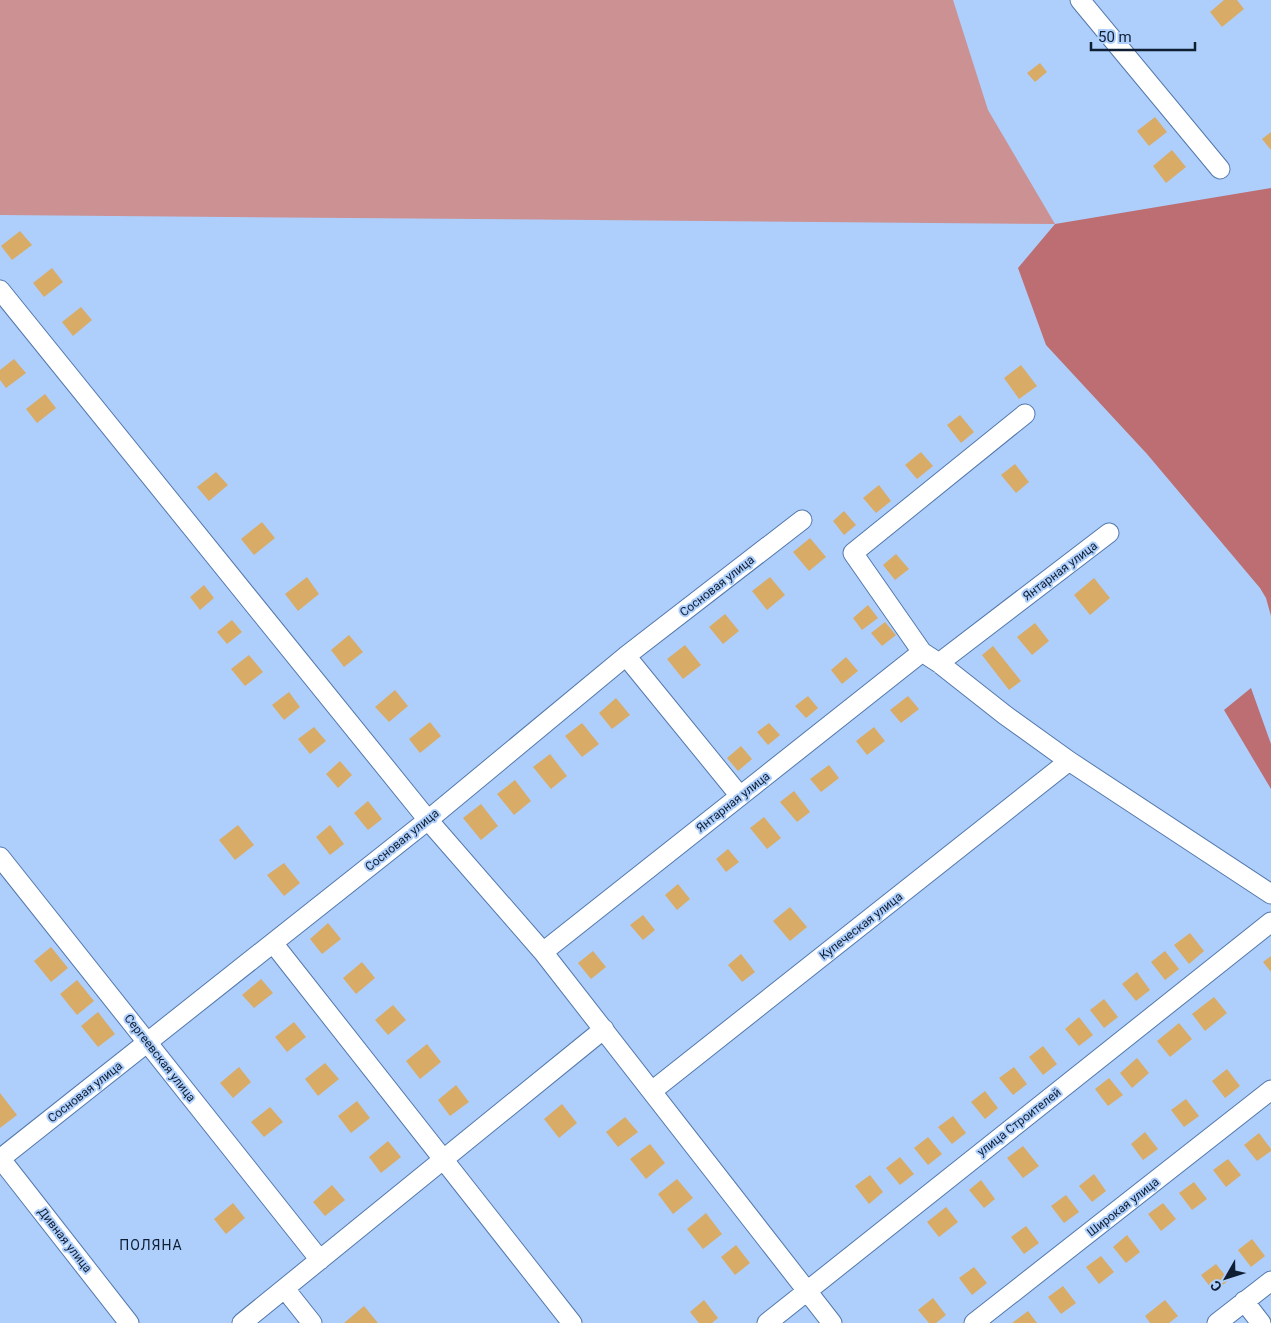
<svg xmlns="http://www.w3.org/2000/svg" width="1271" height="1323" viewBox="0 0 1271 1323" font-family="Roboto,sans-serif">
<rect width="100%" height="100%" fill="#aecffc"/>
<!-- green -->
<path fill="#cb9193" d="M0 0H953L988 110 1055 224 0 215Z"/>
<!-- forest -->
<path fill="#bd6e72" d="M1271 188V616L1266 598 1260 588 1147 454 1046 345 1018 268 1055 224Z
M1251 688 1271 744V789L1224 710Z"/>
<!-- building -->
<path fill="#d8ab67" d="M1224 0H1237L1244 9 1222 27 1210 12Z
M1040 63 1047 72 1035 82 1027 73Z
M1155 117 1167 132 1149 146 1137 131Z
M1271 132V150L1262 139Z
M1172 150 1186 167 1166 183 1153 166Z
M20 231 32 245 12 260 1 246Z
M52 268 63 282 44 297 33 283Z
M81 307 92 320 73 336 62 322Z
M14 359 26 373 6 388 0 380V370Z
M1021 365 1037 386 1019 399 1004 378Z
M45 394 56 408 37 423 26 409Z
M960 415 974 432 961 443 947 425Z
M921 452 933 466 917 479 905 465Z
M1015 464 1029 482 1016 493 1001 475Z
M216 472 228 485 209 501 197 487Z
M879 485 891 501 876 513 863 498Z
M844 511 856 525 844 535 833 521Z
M262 522 275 538 254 555 241 539Z
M810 538 826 557 809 571 793 552Z
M896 554 909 569 895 580 883 565Z
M307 577 319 594 298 611 285 594Z
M770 577 785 595 767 610 752 591Z
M1094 578 1110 598 1090 615 1074 595Z
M204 585 214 598 200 610 190 597Z
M868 605 878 618 862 630 853 618Z
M725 614 739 631 723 644 709 627Z
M232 620 242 632 227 644 217 632Z
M885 622 896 635 882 646 871 633Z
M1035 623 1049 641 1032 655 1017 637Z
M349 635 363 652 344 667 331 650Z
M685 645 701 665 683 679 667 659Z
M993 646 1021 681 1009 690 982 655Z
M249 655 263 672 245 686 231 669Z
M846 657 858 671 842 684 831 670Z
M395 690 408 706 389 722 375 707Z
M289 692 300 707 284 720 272 705Z
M808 696 818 708 806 718 795 706Z
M908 696 919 709 901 723 890 710Z
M616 698 630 715 612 729 599 713Z
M430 722 441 736 420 753 409 739Z
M582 723 599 744 582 757 565 736Z
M769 723 780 735 768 745 757 732Z
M314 727 326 741 310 754 298 739Z
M874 727 885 741 867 755 856 741Z
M741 746 752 759 738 771 727 758Z
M550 754 567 776 551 789 533 767Z
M340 761 352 775 338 788 326 774Z
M829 765 839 778 821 792 810 779Z
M515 780 531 801 514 815 497 794Z
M794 791 810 812 797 822 780 802Z
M368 801 382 819 368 830 354 813Z
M481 804 498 826 481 840 463 818Z
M764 817 781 838 767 849 750 828Z
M238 825 254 845 235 860 219 840Z
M330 825 344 844 330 855 316 837Z
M728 849 739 862 726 872 716 859Z
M284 863 300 883 284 896 267 875Z
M678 884 690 899 677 910 665 895Z
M790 907 807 927 790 941 773 921Z
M643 915 655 930 643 940 630 925Z
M328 923 341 939 322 954 310 939Z
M1190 933 1204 951 1189 964 1174 945Z
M51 947 68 968 51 982 34 961Z
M593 951 606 967 591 979 578 963Z
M1165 951 1179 969 1165 980 1151 962Z
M741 954 755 972 742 982 728 965Z
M1271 956V972L1263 962Z
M362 962 375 978 356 994 343 978Z
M1137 972 1150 990 1136 1001 1122 984Z
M261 979 273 993 254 1008 242 995Z
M77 980 94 1001 77 1015 60 994Z
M1214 997 1227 1013 1205 1031 1192 1014Z
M1104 999 1118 1017 1104 1028 1090 1010Z
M393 1005 406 1020 388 1035 375 1020Z
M98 1012 115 1034 98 1047 81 1026Z
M1079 1017 1093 1035 1079 1046 1065 1029Z
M294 1022 306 1037 287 1052 275 1037Z
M1179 1023 1192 1039 1170 1057 1157 1041Z
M427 1044 441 1062 420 1079 406 1061Z
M1043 1046 1057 1064 1043 1075 1029 1057Z
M1137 1058 1149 1073 1132 1088 1120 1073Z
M325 1063 339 1079 318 1096 305 1079Z
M239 1067 251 1082 233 1098 220 1083Z
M1014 1067 1027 1084 1013 1095 999 1078Z
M1227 1069 1240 1086 1225 1098 1212 1081Z
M1109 1078 1123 1095 1108 1106 1095 1089Z
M456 1085 469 1102 450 1116 438 1100Z
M985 1091 998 1108 985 1119 971 1102Z
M0 1093 17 1115 0 1128Z
M1186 1099 1199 1116 1184 1127 1171 1110Z
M357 1101 370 1118 351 1133 338 1116Z
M562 1104 577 1123 559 1138 544 1119Z
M270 1107 283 1122 264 1137 251 1122Z
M953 1116 966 1133 952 1144 938 1127Z
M625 1117 638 1132 618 1147 606 1132Z
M1145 1132 1158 1149 1143 1160 1131 1144Z
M1259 1133 1271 1149V1151L1257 1161 1244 1145Z
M928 1137 942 1154 928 1165 914 1148Z
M388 1141 401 1157 381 1173 369 1157Z
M650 1144 665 1163 646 1179 630 1159Z
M1023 1146 1039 1166 1023 1178 1007 1158Z
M900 1157 914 1174 900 1185 886 1168Z
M1228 1159 1241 1175 1226 1187 1213 1170Z
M1094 1174 1106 1191 1092 1202 1079 1186Z
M870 1175 883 1192 869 1204 855 1186Z
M677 1179 693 1198 673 1214 658 1194Z
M981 1180 995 1199 984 1208 969 1190Z
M1194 1182 1207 1199 1192 1210 1179 1193Z
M332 1185 345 1200 325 1216 313 1202Z
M1066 1195 1079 1212 1064 1223 1051 1206Z
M233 1203 245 1218 226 1234 214 1219Z
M1163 1203 1176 1219 1161 1231 1148 1214Z
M946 1207 958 1222 939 1237 927 1222Z
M706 1213 722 1234 703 1249 687 1229Z
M1026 1226 1039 1243 1024 1254 1011 1237Z
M1127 1235 1140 1252 1126 1263 1113 1247Z
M1252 1239 1265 1256 1251 1267 1238 1250Z
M736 1245 750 1263 735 1275 721 1257Z
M1101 1256 1114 1272 1099 1284 1086 1267Z
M1216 1264 1229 1280 1214 1292 1201 1275Z
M974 1267 987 1283 972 1295 959 1278Z
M1063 1286 1076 1303 1061 1314 1048 1297Z
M933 1298 946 1315 936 1323H929L918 1310Z
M704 1300 718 1318 712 1323H699L690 1312Z
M1165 1300 1178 1316 1169 1323H1150L1145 1316Z
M364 1306 378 1323H344Z
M1028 1311 1037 1323H1012Z"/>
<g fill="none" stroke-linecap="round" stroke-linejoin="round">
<!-- minor casing -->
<g stroke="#5378ab" stroke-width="21">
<path id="minor" d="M1080 0 1220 169
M0 290 428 820 543 952 832 1323
M1025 414 853 553 922 652 939 663 1005 715 1069 761 1271 894
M626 656 740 796
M939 663 1109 533
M0 857 320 1260
M273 943 572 1323
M543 952 922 652
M652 1091 1069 761
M0 1158 129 1323
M0 1159 428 820 626 656 802 520
M285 1289 312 1323
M1244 1301 1261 1323
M242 1323 604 1029
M767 1323 1271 922
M974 1323 1271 1090
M1217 1323 1271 1281"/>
</g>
<!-- minor -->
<use href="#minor" stroke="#fff" stroke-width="19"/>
</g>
<g text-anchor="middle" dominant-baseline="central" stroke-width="4" stroke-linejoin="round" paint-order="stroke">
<!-- street labels -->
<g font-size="12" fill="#0f1e33" stroke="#aecffc">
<text transform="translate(1060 571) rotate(-37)">Янтарная улица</text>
<text transform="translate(717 586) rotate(-38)">Сосновая улица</text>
<text transform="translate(733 802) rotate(-38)">Янтарная улица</text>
<text transform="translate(402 840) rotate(-39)">Сосновая улица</text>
<text transform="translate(861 926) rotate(-38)">Купеческая улица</text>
<text transform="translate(160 1058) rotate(52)">Сергеевская улица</text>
<text transform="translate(85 1092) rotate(-38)">Сосновая улица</text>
<text transform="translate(1019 1122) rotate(-38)">улица Строителей</text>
<text transform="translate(1123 1207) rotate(-38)">Широкая улица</text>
<text transform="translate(65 1240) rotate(52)">Дивная улица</text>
</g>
<!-- neighbourhood labels -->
<g font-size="14" letter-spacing="1" fill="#0f1e33" stroke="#aecffc">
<text x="151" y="1245">ПОЛЯНА</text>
</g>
</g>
<!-- north arrow -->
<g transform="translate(1226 1278) rotate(231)" stroke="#aecffc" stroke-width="4" paint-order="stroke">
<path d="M0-4L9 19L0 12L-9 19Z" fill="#0f1e33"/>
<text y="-8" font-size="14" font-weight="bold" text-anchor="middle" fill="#0f1e33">С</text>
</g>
<!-- scale -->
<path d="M1091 42v8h104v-8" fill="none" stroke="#0f1e33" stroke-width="2.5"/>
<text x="1098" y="42" font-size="15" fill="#0f1e33" stroke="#aecffc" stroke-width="4" paint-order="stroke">50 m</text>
</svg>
